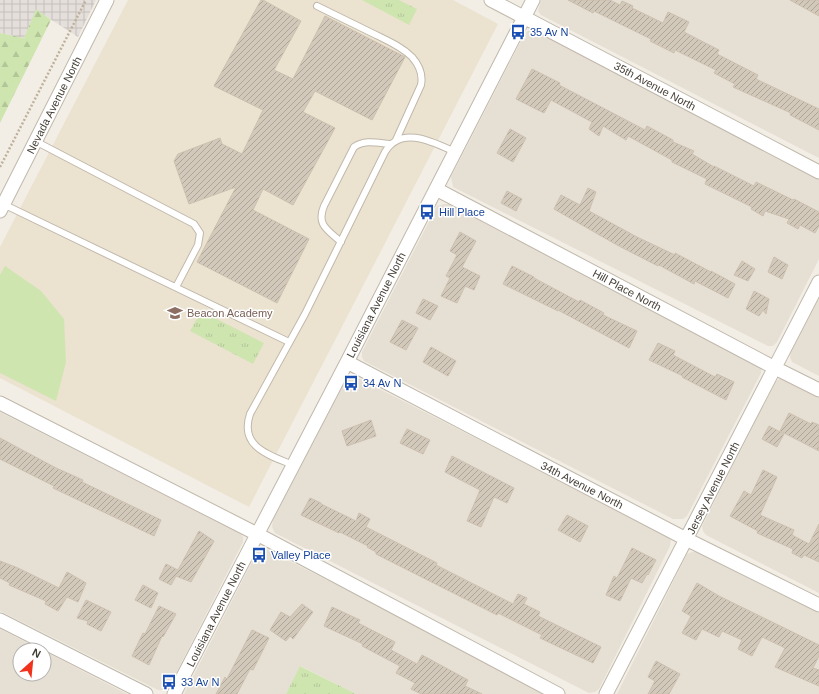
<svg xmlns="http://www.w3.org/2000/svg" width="819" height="694" viewBox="0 0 819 694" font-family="Helvetica,sans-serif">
<defs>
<pattern id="industrial-grid" width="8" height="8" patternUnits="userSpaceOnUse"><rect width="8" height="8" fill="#e4dfda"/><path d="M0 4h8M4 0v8" fill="none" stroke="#c5c0bc"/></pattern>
<pattern id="grass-tufts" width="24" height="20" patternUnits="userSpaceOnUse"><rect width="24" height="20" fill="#cfe5b0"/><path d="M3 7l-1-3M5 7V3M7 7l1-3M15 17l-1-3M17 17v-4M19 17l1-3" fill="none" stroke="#b3c698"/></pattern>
<pattern id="forest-firs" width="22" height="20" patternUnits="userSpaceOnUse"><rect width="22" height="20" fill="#cfe5b0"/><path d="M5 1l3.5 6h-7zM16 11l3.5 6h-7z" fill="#b3c698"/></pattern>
<pattern id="building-hatch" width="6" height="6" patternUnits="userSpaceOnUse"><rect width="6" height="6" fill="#d3c9bb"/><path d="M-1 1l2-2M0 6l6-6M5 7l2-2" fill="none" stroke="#ada599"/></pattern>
</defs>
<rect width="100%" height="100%" fill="#f2eee5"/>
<!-- residential -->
<path fill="#e6dfd4" d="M541 0H819V158L541 15 538 11Z
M529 30 535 31 819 177V259L777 342 773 346H768L453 187 451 177 525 33Z
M444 204H449L757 363 761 368V373L687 516 683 519H673L364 361 362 357V352L437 206Z
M819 295V376L792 362 790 357 791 350Z
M351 376 356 377 666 535 671 540 670 546 599 689 595 692 589 693 275 533 272 527 273 520 346 380Z
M785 378 819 396V593L706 535 703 531 702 526 776 381 779 379Z
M0 412 241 534 243 537V542L170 685 163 690H158L0 611Z
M266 549 551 694H356L301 666 286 694H184L257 552 260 550Z
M692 552H700L819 613V694H617L687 554Z
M0 629 41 650H20V674H44V651L127 694H0Z"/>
<!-- industrial -->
<path fill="url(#industrial-grid)" d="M0 0H96L78 37 36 10 24 38 0 33Z"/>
<!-- education -->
<path fill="#ebe2d0" d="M128 0H453L498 24 249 507 0 378V247Z"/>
<!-- grass -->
<path fill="url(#grass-tufts)" d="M362 0H399L417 9 409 25Z
M201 311 264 343 253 364 190 331Z
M300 666 356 694H286Z"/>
<!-- forest -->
<path fill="url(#forest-firs)" d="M36 9 51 20 0 123V33L24 38Z"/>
<!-- garden -->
<path fill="#cfe5b0" d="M5 266 41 291 64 319 66 362 56 401 0 373V275Z"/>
<!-- building -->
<path fill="url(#building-hatch)" stroke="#cdc0af" d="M261 0H263L301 21 274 70 293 79 325 16 405 57 372 120 315 91 303 112 335 128 293 205 263 189 253 210 309 239 277 303 197 262 236 187 189 204 174 161 178 154 220 138 222 144 242 154 263 110 214 86Z
M568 0H610L620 5 622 1 633 6 632 8 663 23 668 12 689 22 684 32 719 50 717 54 758 75 756 79 819 109V130L790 115 791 113 733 87 735 84 714 73 716 70 675 50 674 53 650 41 651 39 594 11 593 13Z
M790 0H819V16Z
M532 69 560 83 559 85 645 130 647 126 673 140V142L694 151 692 154 714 167V166L754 186 756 182 793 200 794 199 819 212V226L815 233 800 225 798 229 787 223 789 219 765 211 763 216 751 209 752 207 705 184 707 179 672 162V160L628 136 626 140 603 126 599 136 589 129 592 122 551 100 544 113 516 99Z
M510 129 526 138 513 162 497 153Z
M588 188 596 192 589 211 637 237 675 255V253L711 272V271L735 284 728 298 695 281 694 284 659 265 658 266 617 245 554 209 561 195 580 205Z
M507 191 522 199 516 211 501 203Z
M460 232 476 241 462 267 480 276 474 290 465 286 457 303 441 296 450 278 446 276 457 255 450 251Z
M774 257 788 265 782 279 768 272Z
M742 261 755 269 748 281 734 275Z
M512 266 534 277V278L579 302 580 300 604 313 603 315 637 331 629 348 558 310V311L503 284Z
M754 291 769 299 766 314 763 310 759 316 746 309Z
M423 299 438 306 430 320 416 313Z
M402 320 418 328 406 350 390 342Z
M658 343 675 351 673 355 715 377 717 374 734 382 726 400 682 377 683 376 649 360Z
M431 347 456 361 448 376 423 362Z
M789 413 811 424 812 422 819 425V451L780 431Z
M371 420 376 436 347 446 342 431Z
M769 426 784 434 777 447 762 439Z
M407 429 430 440 423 454 400 443Z
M0 438 56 468 83 480 82 482 161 520 154 536 53 488 54 486 0 459Z
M452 456 514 488 507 503 494 497 481 527 467 521 480 490 445 472Z
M763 470 777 477 760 515 794 530 792 535 809 544 819 524V562L804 555 802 558 792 553 793 549 757 533 758 531 730 516 744 491 751 495Z
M310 498 321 503V504L356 521 359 513 370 519 366 527 437 563 436 565 513 604 518 594 527 598 524 604 540 612 538 616 601 647 593 663 540 638 542 635 498 613 497 615 376 554V552L367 547 368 546 340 532 339 533 301 515Z
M567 515 588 526 580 542 558 530Z
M199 531 214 541 191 582 176 576 171 585 159 579 166 564 178 570Z
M632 548 656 560 648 575 647 574 642 583 631 578 620 601 606 595 614 576 617 578Z
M0 561 18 568 59 588 67 572 86 583 78 602 67 597 58 611 45 604 46 601 9 585 10 583 0 578Z
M697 583 719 596 819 645V656L813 668 819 670V686L775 667 785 648 762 637 752 656 738 649 742 640 722 631 719 637 702 629 696 640 682 633 691 616 682 611Z
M143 585 158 593 151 608 135 600Z
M86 600 111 612 101 631 87 624 88 621 77 618Z
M302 604 313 612 293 639 290 636 286 641 270 630 281 612 290 617Z
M159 606 176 614 163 637 162 636 149 665 132 656 143 633 145 634Z
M332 607 360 620 358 623 395 642 391 650 417 664 422 655 468 680 465 686 482 694H421L411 689 415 683 396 673 400 666 362 646 363 644 324 626Z
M252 630 269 638 253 670 250 669 237 694H216L225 677 227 679Z
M656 661 680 674 669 694H648L655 681 648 677Z"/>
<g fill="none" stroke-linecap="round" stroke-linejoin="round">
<!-- service casing -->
<g stroke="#c0b8ab" stroke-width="8">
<path id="service" d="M317 6C335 15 354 24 372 33 386 40 401 46 412 57 419 65 423 75 421 85L396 140
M35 141 194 224 200 233 198 245 176 287
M3 204 289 342
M341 242C328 230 316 225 324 206L354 147C365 139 378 143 390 144
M293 465C269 455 239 447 250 414L305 314 385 152C401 125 433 142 455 152"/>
</g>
<!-- minor casing -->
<g stroke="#c0b8ab" stroke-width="15">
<path id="minor" d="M491 0 819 172
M436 189 775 368 819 390
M0 211 107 0
M347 362 686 539 819 605
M0 403 257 534 558 694
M0 620 146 694
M174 694 347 362 533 0
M606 694 819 282"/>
</g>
<!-- path -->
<path stroke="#beb09a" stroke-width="2.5" stroke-dasharray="2 2" stroke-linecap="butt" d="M0 167 86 0"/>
<!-- service -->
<use href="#service" stroke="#fff" stroke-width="6"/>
<!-- minor -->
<use href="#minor" stroke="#fff" stroke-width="13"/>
</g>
<!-- icons -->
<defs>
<g id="bus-bare" transform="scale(1.2)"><path d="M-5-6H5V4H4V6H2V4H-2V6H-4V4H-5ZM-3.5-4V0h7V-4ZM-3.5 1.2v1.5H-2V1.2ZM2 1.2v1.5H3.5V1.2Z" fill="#1a4fb4" stroke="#fff" stroke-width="2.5" paint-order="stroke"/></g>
<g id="school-bare" transform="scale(1.2)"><path d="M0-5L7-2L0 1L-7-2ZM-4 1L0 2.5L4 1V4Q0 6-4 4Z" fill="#8d6e63" stroke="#fff" stroke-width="2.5" paint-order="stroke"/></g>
</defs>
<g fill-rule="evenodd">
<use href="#bus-bare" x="518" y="32"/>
<use href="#bus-bare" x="427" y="212"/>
<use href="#school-bare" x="175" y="313"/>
<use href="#bus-bare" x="351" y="383"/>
<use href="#bus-bare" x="259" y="555"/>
<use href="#bus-bare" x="169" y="682"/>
</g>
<g text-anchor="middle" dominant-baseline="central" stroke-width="3" stroke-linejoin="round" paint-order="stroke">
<!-- transit labels -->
<g font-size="11" fill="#164399" stroke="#fff" text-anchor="start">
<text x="530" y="32">35 Av N</text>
<text x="439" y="212">Hill Place</text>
<text x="363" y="383">34 Av N</text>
<text x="271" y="555">Valley Place</text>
<text x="181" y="682">33 Av N</text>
</g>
<!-- street labels -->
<g font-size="11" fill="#443e35" stroke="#fff">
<text transform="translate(655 86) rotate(28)">35th Avenue North</text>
<text transform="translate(54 105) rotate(-63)">Nevada Avenue North</text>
<text transform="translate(627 290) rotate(28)">Hill Place North</text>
<text transform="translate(376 305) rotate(-63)">Louisiana Avenue North</text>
<text transform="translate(582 485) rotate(27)">34th Avenue North</text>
<text transform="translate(713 488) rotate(-63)">Jersey Avenue North</text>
<text transform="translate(216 614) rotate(-63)">Louisiana Avenue North</text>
</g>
<!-- education labels -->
<g font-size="11" fill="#785e54" stroke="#fff" text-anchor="start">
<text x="187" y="313">Beacon Academy</text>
</g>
</g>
<!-- north arrow -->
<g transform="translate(32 662) rotate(27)"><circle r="19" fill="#ffffff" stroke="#b4b2ae"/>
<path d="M0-3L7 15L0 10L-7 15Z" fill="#f1331e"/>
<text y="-6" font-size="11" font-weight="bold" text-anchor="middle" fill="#443e35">N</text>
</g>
</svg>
